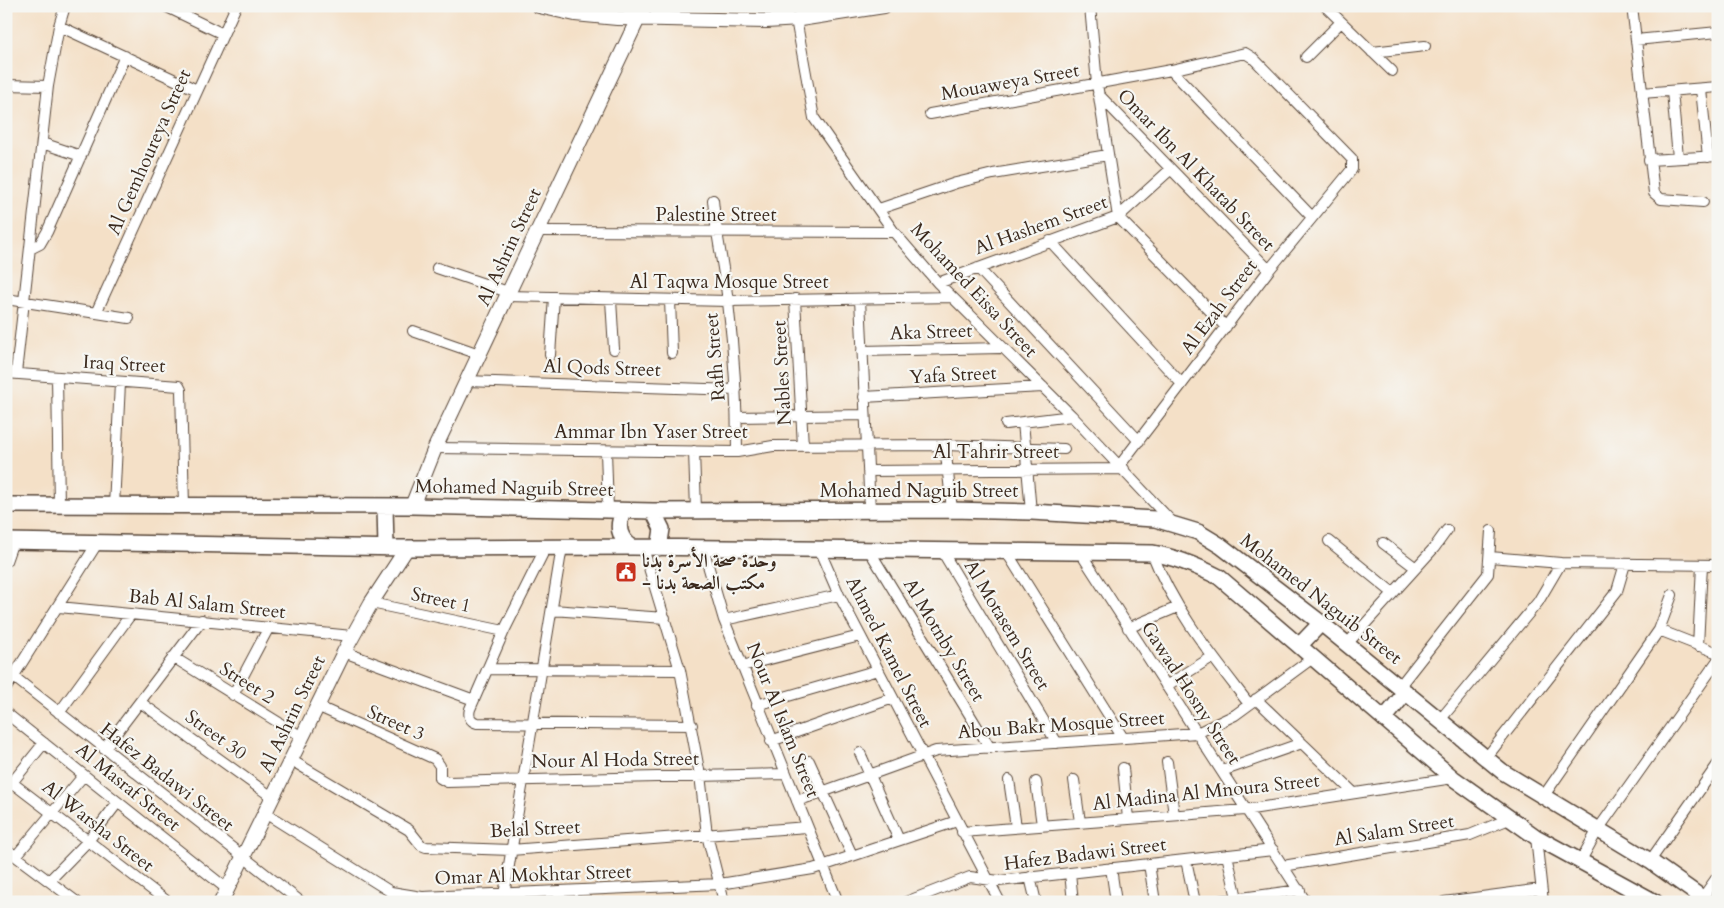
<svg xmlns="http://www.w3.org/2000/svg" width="1724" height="908" viewBox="0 0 1724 908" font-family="Cardo,Amiri,serif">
<rect width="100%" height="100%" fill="#f6f6f2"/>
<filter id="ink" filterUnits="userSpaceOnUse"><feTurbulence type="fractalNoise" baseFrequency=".02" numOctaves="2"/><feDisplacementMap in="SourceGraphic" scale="10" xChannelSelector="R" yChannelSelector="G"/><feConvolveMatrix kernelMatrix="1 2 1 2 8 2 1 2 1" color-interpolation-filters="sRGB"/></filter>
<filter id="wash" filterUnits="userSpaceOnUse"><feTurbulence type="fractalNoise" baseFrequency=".0096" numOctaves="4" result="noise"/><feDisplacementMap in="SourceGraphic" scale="20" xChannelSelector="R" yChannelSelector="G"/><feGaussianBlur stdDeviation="1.12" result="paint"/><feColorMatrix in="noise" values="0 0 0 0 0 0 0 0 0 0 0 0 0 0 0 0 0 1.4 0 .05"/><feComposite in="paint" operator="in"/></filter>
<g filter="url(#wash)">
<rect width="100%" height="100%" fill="#f4e0c7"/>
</g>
<g filter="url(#ink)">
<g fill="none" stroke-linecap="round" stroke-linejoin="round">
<!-- minor casing -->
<g stroke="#574537" stroke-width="12">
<path id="minor" d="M165 6 223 34
M1090 6 1097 84 1118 217 1226 327
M1325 6 1392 71
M1632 6 1654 193 1661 199 1703 202
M796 19 814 118 894 232 938 283 1072 416 1173 523
M800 19V6
M59 26 197 90
M1636 40 1718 32
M1372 52 1425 46
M1306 57 1341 22
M1171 70 1312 217
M6 85 48 86
M1701 89 1708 157
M1672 91 1678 158
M1642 93 1718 87
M1098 94 1269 270
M930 114 1171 70 1245 53 1253 58 1352 159V169L1349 173 1269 270 1120 465
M42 143 81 156
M1649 160 1718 156
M713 200C716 234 724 268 728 302 734 352 737 402 737 452
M879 209 956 183 993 174 1108 155
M538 231 894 232
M1050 241 1182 384
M30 249 40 244 47 232 125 56
M437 268 508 292
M978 268 1139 441
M938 283 1118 217 1171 169
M507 296 728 301 952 297
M6 299 129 318
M795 299 803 446
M860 299 870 510
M611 300 614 349
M670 300 672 353
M96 313 236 6
M413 331 479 354
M862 351 1001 348
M550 355 554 297
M6 373 179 386 181 390 184 506
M16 373 48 86 59 26 65 6
M57 377 59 505
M466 381 736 390
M864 397 1043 387
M737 417 865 415
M1023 422 1031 512
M1006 424 1072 416
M945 445 952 510
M435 448 737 452 773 446 945 445 1064 449
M606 451 608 510
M694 451 696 510
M868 471 1124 469
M114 506 120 383
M1329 541 1393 593
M1383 543 1416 568
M546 547 504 631 470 709C468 716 470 721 477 723L692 725
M643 548 680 670 700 775 707 835 724 902
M703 548 724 620 838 902
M819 549 839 595 1000 902
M869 550 990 748
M942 551 1057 743
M1006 551 1123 738
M1080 552 1306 902
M1152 553C1174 610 1212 656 1249 704
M1490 557 1561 563 1718 565
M6 561 13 541
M371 603 504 631
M59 607 352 636
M552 610 665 618
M724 620 839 595
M1128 628 1178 607
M1659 630 1718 653
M1347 644 1434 548 1447 530
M1698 646 1702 565
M344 652 474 700
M173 657 302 737
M742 666 860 636
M487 669 680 670
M14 677 301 902
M1166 686 1212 657
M1399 687 1488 574 1491 531
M6 688 98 542
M233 695 269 627
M1256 699 1354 793
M140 702 272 797
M757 705 878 670
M317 706 435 759 440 766V778L447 782 784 774
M6 713 227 889
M59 713 131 614
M1440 720 1538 602 1561 563
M771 741 893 698
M104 749 202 620
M860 753 899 840
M1486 758 1617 591 1625 564
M291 760 409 830 421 845 426 847 511 850 807 827
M809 761 852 855
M1167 762 1174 815
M1123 768 1128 819
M1222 771 1302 743
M6 778 168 902
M1009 780 1016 827
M1074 780 1080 822
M1036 782 1042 825
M6 790 44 743
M1543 797 1659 630 1672 595
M797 801 936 751 1197 733 1235 715 1314 657
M265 813 391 892 422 897 720 884 813 869 957 821
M962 832 1245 810 1453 778
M1536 837 1543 902
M6 849 77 902
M1227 855 1237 898
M16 856 84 775
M1186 860 1195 902
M1650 861 1718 764
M1580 862 1597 831 1718 660
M1149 864 1155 902
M1283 866 1470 835 1509 819
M1111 868 1116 902
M1070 873 1073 902
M1030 877 1036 902
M49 881 88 841 118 802
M1703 897 1718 876
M503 901 562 547
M906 902 970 877 999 881 1273 850
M1211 902 1300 890
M1444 902 1541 889"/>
</g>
<!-- tertiary casing -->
<g stroke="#574537" stroke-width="16">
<path id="tertiary" d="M539 6 575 14 617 18 766 21 800 19 884 6
M412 506 435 448 644 6
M221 902 344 652 371 603 407 548"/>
</g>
<!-- secondary casing -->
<g stroke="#574537" stroke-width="18">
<path id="secondary" d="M6 505 412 506 653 511 952 510 1031 512 1155 519 1198 532 1221 546 1321 623 1503 772 1650 861 1708 902
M385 506 386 548
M624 511C616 525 618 538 632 547
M653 511 662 529 659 548
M6 541 407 548 632 547 1152 553C1176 557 1197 566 1219 577L1453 778 1536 837 1655 902
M1300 645 1321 623
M1384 719 1406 692"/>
</g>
<!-- minor -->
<use href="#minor" stroke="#fff" stroke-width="10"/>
<!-- tertiary -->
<use href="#tertiary" stroke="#fff" stroke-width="14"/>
<!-- secondary -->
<use href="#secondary" stroke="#fff" stroke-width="15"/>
</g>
</g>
<!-- icons -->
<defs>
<g id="civic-square" transform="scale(1.125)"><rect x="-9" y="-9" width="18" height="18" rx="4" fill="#c8321e" stroke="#f6f6f2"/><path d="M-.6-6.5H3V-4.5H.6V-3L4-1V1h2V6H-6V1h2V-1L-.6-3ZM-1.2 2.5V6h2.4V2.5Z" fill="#fff"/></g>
</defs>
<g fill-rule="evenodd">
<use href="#civic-square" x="626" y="572"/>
</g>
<g text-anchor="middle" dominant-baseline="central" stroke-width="4.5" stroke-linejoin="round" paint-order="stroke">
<!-- street labels -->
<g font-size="19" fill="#3b2a1e" stroke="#f6f6f2">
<text transform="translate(1010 82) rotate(-10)">Mouaweya Street</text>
<text transform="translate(149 152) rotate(-66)">Al Gemhoureya Street</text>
<text transform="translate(1196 170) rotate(46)">Omar Ibn Al Khatab Street</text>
<text x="716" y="215">Palestine Street</text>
<text transform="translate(1041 225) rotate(-20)">Al Hashem Street</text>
<text transform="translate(509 247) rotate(-65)">Al Ashrin Street</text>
<text x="729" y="282">Al Taqwa Mosque Street</text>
<text transform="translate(974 290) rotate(47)">Mohamed Eissa Street</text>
<text transform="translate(1219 307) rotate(-53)">Al Ezah Street</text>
<text transform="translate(931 332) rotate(-2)">Aka Street</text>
<text transform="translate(715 357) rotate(-95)">Rafh Street</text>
<text transform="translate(124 364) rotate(3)">Iraq Street</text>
<text transform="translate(602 368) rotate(2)">Al Qods Street</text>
<text transform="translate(782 373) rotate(-93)">Nables Street</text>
<text transform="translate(953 375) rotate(-3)">Yafa Street</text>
<text x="651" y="432">Ammar Ibn Yaser Street</text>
<text x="996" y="452">Al Tahrir Street</text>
<text transform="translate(514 488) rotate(1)">Mohamed Naguib Street</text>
<text x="919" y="491">Mohamed Naguib Street</text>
<text transform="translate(1321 599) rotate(38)">Mohamed Naguib Street</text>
<text transform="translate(441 600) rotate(12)">Street 1</text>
<text transform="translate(207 604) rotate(6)">Bab Al Salam Street</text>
<text transform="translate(1007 625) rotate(59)">Al Motasem Street</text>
<text transform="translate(944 640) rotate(59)">Al Motnby Street</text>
<text transform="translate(889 652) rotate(63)">Ahmed Kamel Street</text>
<text transform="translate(247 683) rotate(32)">Street 2</text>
<text transform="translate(1191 693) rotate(57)">Gawad Hosny Street</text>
<text transform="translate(292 714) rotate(-64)">Al Ashrin Street</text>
<text transform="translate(783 720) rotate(68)">Nour Al Islam Street</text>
<text transform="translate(396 723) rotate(24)">Street 3</text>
<text transform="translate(1061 725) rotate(-4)">Abou Bakr Mosque Street</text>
<text transform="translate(216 735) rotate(36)">Street 30</text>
<text transform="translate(615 760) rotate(-1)">Nour Al Hoda Street</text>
<text transform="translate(167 777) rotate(38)">Hafez Badawi Street</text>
<text transform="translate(128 787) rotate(39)">Al Masraf Street</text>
<text transform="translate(1206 792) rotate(-6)">Al Madina Al Mnoura Street</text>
<text transform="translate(98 826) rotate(38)">Al Warsha Street</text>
<text transform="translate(535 829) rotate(-3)">Belal Street</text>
<text transform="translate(1394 830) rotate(-9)">Al Salam Street</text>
<text transform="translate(1085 854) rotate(-7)">Hafez Badawi Street</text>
<text transform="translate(533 875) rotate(-2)">Omar Al Mokhtar Street</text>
</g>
<!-- poi labels -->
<g font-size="19" font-weight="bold" fill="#3b2a1e" stroke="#f6f6f2" text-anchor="start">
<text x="642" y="561">وحدة صحة الأسرة بدنا<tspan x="642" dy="22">- مكتب الصحة بدنا</tspan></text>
</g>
</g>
<!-- margin -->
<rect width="1724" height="908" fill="none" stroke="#f6f6f2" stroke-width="25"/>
</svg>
